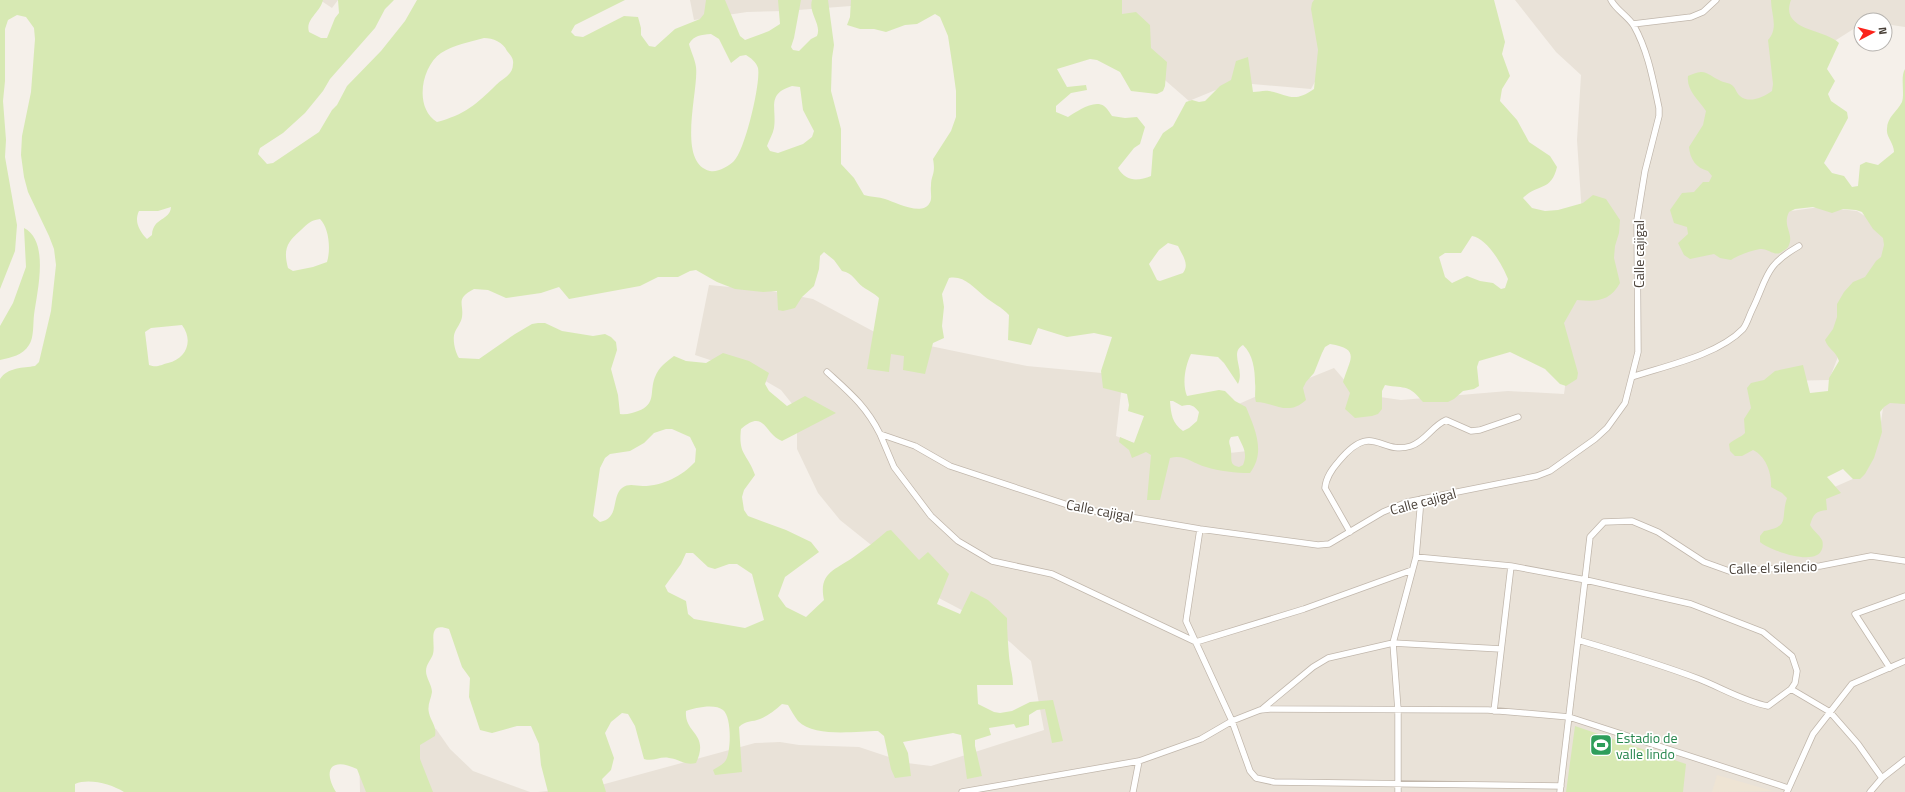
<svg xmlns="http://www.w3.org/2000/svg" width="1905" height="792" viewBox="0 0 1905 792" font-family="'Titillium Web',sans-serif">
<rect width="100%" height="100%" fill="#f5f0ea"/>
<!-- residential -->
<path fill="#e9e2d8" d="M320 0H338L332 8Z
M690 0H888L864 5 785 11 747 12 694 20Z
M1110 0H1350L1334 47 1311 89 1252 84 1223 87 1189 101 1097 21Z
M1515 0H1905V27L1885 24V20H1861V27L1855 28 1833 42 1784 212 1820 207 1857 211 1901 239 1851 323 1829 380 1784 381 1830 489 1855 478 1881 422 1884 401H1905V792H538L601 785 755 743 780 742 799 745 859 747 907 763 931 766 1044 730 1031 661 1010 642 973 616 935 596 840 520 818 493 797 449V410L781 390 755 375 695 355 709 285 771 291 813 299 882 336 1027 366 1123 375 1116 436 1131 442 1201 456 1248 451 1234 406 1257 396 1282 389 1334 368 1359 397 1373 396 1401 400 1508 391 1564 394 1568 365 1561 323 1582 215 1577 140 1581 75 1556 52Z
M423 722 436 729 450 749 473 771 530 792H360L359 752Z"/>
<!-- education -->
<path fill="#eee4d4" d="M1717 775 1773 791 1712 792Z"/>
<!-- green -->
<path fill="#d7e9b3" fill-rule="evenodd" d="M0 0H323C320 13 305 19 309 32L321 38H327L335 18 339 13 338 0H394L385 9 375 28 330 79 323 91 305 113 283 133 260 148 258 154 267 164 273 163 319 132 332 110 337 105 347 86 381 51 405 21 417 0H625L575 25 571 32 575 36 583 37 624 16 638 17 641 28V35L649 46 655 47 675 29 700 19 704 14 706 0H725L740 36 745 40 769 31 780 24 778 0H801L794 38 791 47 793 50 799 51 811 39 817 36C822 24 808 13 812 0H828L834 45 832 58 831 91 841 129V164L854 178 864 195C871 197 879 197 885 199 895 202 921 216 929 204 933 199 930 192 931 186 931 174 936 175 933 159L951 131 956 117V91L953 69 948 36 940 17 935 14 917 24 905 25 886 32 874 29H860L847 25 850 17 851 0H1122V14L1136 12 1150 25 1151 48 1167 62 1165 86 1163 91 1157 94 1131 91 1120 72 1097 60 1090 59 1057 69 1067 87 1086 85 1087 90 1071 93 1056 106V112L1068 117C1076 112 1094 99 1104 106 1107 108 1110 113 1112 116L1125 118 1137 117 1145 127 1140 144 1134 148 1118 168C1126 182 1138 181 1151 176L1153 150 1163 133 1173 126 1186 102 1192 100 1199 102 1205 101 1220 86 1231 80 1236 61 1248 57 1253 92C1258 92 1264 90 1269 91 1288 94 1293 104 1314 89L1318 50 1311 9 1312 3 1314 0H1494L1505 42 1502 54 1510 76 1502 89 1500 101 1517 120 1529 142 1550 156 1557 167C1551 192 1538 183 1523 198L1532 208 1545 211 1558 210 1583 203 1593 195 1606 199 1620 220 1619 233 1615 246 1614 258 1620 283C1610 301 1597 302 1577 300L1564 323 1578 373 1577 379 1566 386 1560 384 1545 369 1510 352 1479 361 1477 367 1479 386 1474 389 1463 391 1454 399 1448 402H1423C1408 384 1407 389 1385 385L1382 391V409L1378 414 1372 416 1355 418 1345 409 1350 393 1343 382C1349 360 1362 349 1330 344L1325 347 1322 353 1314 373 1306 382 1303 388 1306 400C1288 417 1274 402 1256 402 1254 395 1256 390 1255 383 1255 370 1253 354 1243 345 1229 353 1245 369 1238 384L1224 363 1218 357 1191 354C1185 366 1182 384 1187 396L1219 390 1225 391 1235 401 1246 407C1255 429 1266 452 1250 473 1236 473 1219 471 1206 467 1192 463 1184 454 1170 458L1160 500H1147L1151 455 1146 452 1132 458 1129 450 1119 442 1120 437 1134 443 1144 416 1128 411 1129 405 1127 394 1103 388 1101 371 1112 337 1094 333 1067 337 1038 328 1031 345 1008 340 1009 315C1002 307 992 303 984 296 974 288 964 275 949 278L942 294 944 307 942 326 944 338 933 343 925 374 903 370 904 356 891 354 889 372 867 369 879 298C874 293 869 291 863 287 855 281 853 273 842 271L834 260 824 252 820 256 819 269 814 286 802 297 795 308 783 311 778 310 777 291 763 292 735 289 717 282 696 270 690 271 678 277H658L640 286 569 299 559 287 541 293 506 298 488 290 474 289C455 299 464 303 462 317 461 323 457 327 455 332 452 339 455 352 459 358L479 359 515 334 532 324 538 323H545L562 331 593 336 605 334 611 337 616 342 617 350 611 369 618 395 620 414C627 415 632 413 638 411 657 404 649 392 655 377 659 367 666 362 674 356L686 361 706 363 723 353 749 361 769 373 765 384 769 391 787 406 805 396 836 413 782 441C764 434 765 408 741 429 738 455 747 453 755 475L744 490 742 497 744 510 748 516 786 530 811 542 819 552 785 577 778 596 786 607 806 617 824 600C818 572 836 570 855 556 866 548 877 540 887 531L891 530 919 560 928 552 949 574 937 604 960 614 971 591 988 600 1007 618C1007 631 1008 644 1009 656 1010 667 1013 675 1013 685H977L978 704 994 712 1000 713 1012 711 1030 702 1053 700 1063 741 1052 743 1045 709 1037 710 1029 715V725L1016 728 1014 724 989 728 991 735 975 740V746L982 776 967 779 961 735 953 733 903 742 908 753 911 776 895 778 891 769 884 736 878 731C857 731 815 738 798 721 794 716 791 710 788 705L782 704C774 711 767 717 757 720 750 722 745 721 739 727L742 772 715 775 713 770C717 767 723 765 726 760 731 751 732 717 723 710 715 703 694 708 686 711 684 734 710 733 696 763 685 766 680 759 669 758 660 756 653 762 644 759L635 726 628 714 622 713 611 722 605 733 614 758 611 770 602 779 606 792H548L541 765 539 744 531 726H517L492 733 480 730 469 697 470 678 462 667 449 629C426 621 436 643 433 654 431 660 426 664 426 671 426 678 432 685 432 692 431 699 427 705 429 713 431 722 437 726 435 736L420 745V759L433 792H366L357 769C332 757 322 769 336 792H124C111 784 89 778 75 784V792H0V379C8 367 23 368 35 366L39 362 51 311 56 265 54 249 49 236 28 192 24 177 21 155 22 136 31 92 35 39 34 28 26 17 17 15 8 20 5 29V81L3 101 6 140 5 157 17 225 15 251 0 289ZM711 34 719 39 731 63 740 56 746 55C751 58 756 62 758 68 761 83 745 150 734 161 729 166 717 173 710 171 676 163 699 90 696 67 695 59 691 52 689 44 694 35 701 35 711 34ZM484 38C493 38 503 42 507 51 510 55 514 58 513 64 513 75 503 78 496 85 477 104 464 115 437 122 414 108 421 67 441 53 454 45 469 42 484 38ZM792 86 800 87 803 110 814 131 812 137 803 144 778 153 770 151 767 146C769 140 773 134 774 128 777 108 766 94 792 86ZM171 207C170 221 153 217 152 235L147 239C139 231 134 221 139 211H158ZM320 219C329 228 331 249 327 262L313 267 293 271 288 268C283 249 287 242 301 230 309 223 309 221 320 219ZM1472 236C1487 238 1503 266 1508 279L1505 288 1501 289 1493 283 1480 281 1467 276 1452 283 1445 277 1439 257 1445 253H1461ZM1168 243 1178 246C1182 255 1190 264 1183 273L1160 281 1157 280 1149 264 1159 250ZM182 325C194 341 186 359 168 363 160 365 157 368 149 365L145 332 151 328ZM1170 401H1173L1182 406C1191 404 1193 405 1199 412L1197 421 1189 428 1183 431C1172 423 1171 414 1170 401ZM666 429H672L690 437 696 449 695 462C682 476 663 486 643 486 635 486 629 483 622 488 611 497 620 518 600 522L593 516 600 468 605 458 610 454 630 451 644 443 654 433ZM1238 436C1243 447 1248 453 1243 465L1239 467C1229 465 1232 459 1231 451 1231 445 1227 443 1231 437ZM686 553H693L708 567 715 569 729 564H737L752 574 764 620 745 628 694 619 688 614 686 601 668 592 665 586 681 564Z
M1771 0H1791C1779 31 1826 29 1839 43L1827 69 1835 81 1828 94 1831 101 1847 112 1848 118 1824 163 1832 173 1844 176 1852 187 1858 186 1860 165 1866 162 1878 165 1894 152C1894 143 1886 137 1887 129 1887 117 1897 112 1902 102 1905 93 1900 77 1905 69V404L1890 403 1884 407 1880 412 1882 432 1874 458 1865 474 1860 479H1853L1843 469 1827 477 1841 493 1826 499 1827 510C1816 511 1813 514 1810 525 1813 531 1819 534 1822 540 1823 542 1823 547 1822 549 1817 567 1771 551 1760 542V536L1764 531C1791 526 1780 519 1787 498L1782 493 1771 487C1772 474 1766 456 1753 450L1742 456H1735L1730 451 1729 444C1734 439 1740 438 1745 433L1744 419 1751 408 1747 388 1751 383 1764 380 1775 371 1803 365 1810 393 1828 391 1829 378 1839 361C1836 351 1828 349 1825 340L1833 329 1837 317V304L1844 292 1853 282 1865 277 1876 261 1881 257 1884 245 1883 238 1873 229 1862 212 1856 210 1843 209 1832 213 1813 207 1795 209 1789 212C1782 226 1794 233 1789 245 1788 248 1786 249 1783 251 1775 258 1769 248 1760 249 1750 251 1739 255 1731 260L1720 258 1714 254 1690 259 1684 255 1678 243 1688 234 1687 227 1674 223 1670 210 1682 193 1694 192 1703 182H1709L1712 176 1708 171C1696 168 1690 159 1689 147L1703 125 1706 111C1699 100 1686 90 1688 76 1706 68 1705 73 1719 80 1724 83 1729 82 1733 86 1736 89 1737 94 1740 96 1749 104 1764 97 1772 91L1773 84 1768 40C1779 28 1771 14 1771 0Z
M24 228C50 241 37 292 34 315 33 323 34 338 29 345 22 356 12 357 0 360V326L13 303 26 267Z
M1575 726 1686 764 1683 792H1566Z"/>
<g fill="none" stroke-linecap="round" stroke-linejoin="round">
<!-- street casing -->
<g stroke="#c1b7ac" stroke-width="7">
<path id="street" d="M1633 24 1691 17 1703 12 1716 0
M827 372C850 393 866 406 880 434L915 446 950 466 1077 508 1200 529 1318 545 1329 544 1383 512 1407 502 1537 476 1550 471 1595 439 1607 428 1625 403 1638 352 1637 220 1645 171 1659 116V108C1653 80 1648 51 1634 26 1628 16 1616 10 1611 0
M1632 377C1665 366 1718 355 1743 329 1747 324 1749 316 1752 310 1768 277 1764 266 1799 246
M880 434 894 467 931 516 958 541 992 561 1052 574 1196 642 1304 609 1412 570
M1200 529 1186 621 1232 721 1250 771 1256 778 1274 782 1561 786
M1350 532 1325 488C1326 477 1332 469 1339 461 1373 420 1380 456 1411 446 1426 441 1432 426 1446 420L1471 431 1480 430 1518 417
M1416 557 1511 566 1586 580 1691 604 1763 632 1792 656 1797 671 1795 683 1791 689 1768 706C1743 701 1722 688 1699 679 1659 664 1619 652 1578 640
M1890 668 1855 614 1905 596
M1791 689 1830 712 1858 744 1882 778
M1261 710 1313 667 1328 658 1393 643 1501 649
M1494 711 1511 566
M962 792 1139 761 1201 739 1232 721 1260 710 1270 709 1488 710 1569 717 1788 788
M1133 792 1139 761
M1398 792V710L1393 643 1416 557 1421 499
M1560 792 1590 537 1604 522 1632 521 1658 532 1704 562 1729 571 1820 566 1871 556 1905 561
M1787 792 1813 734 1852 684 1905 661
M1870 792 1882 778 1905 760"/>
</g>
<!-- street -->
<use href="#street" stroke="#fff" stroke-width="5.5"/>
</g>
<!-- icons -->
<defs>
<g id="stadium-square" transform="scale(1.15)"><rect x="-9" y="-9" width="18" height="18" rx="4" fill="#2e9e5b" stroke="#fff"/><path d="M0-5a6.5 5 0 1 0 0 10a6.5 5 0 1 0 0-10ZM-3.5-1.8h7v3.6h-7Z" fill="#fff"/></g>
</defs>
<g fill-rule="evenodd">
<use href="#stadium-square" x="1601" y="745"/>
</g>
<g text-anchor="middle" dominant-baseline="central" stroke-width="3.5" stroke-linejoin="round" paint-order="stroke">
<!-- street labels -->
<g font-size="14" fill="#494038" stroke="#fff">
<text transform="translate(1638 254) rotate(-90)">Calle cajigal</text>
<text transform="translate(1423 501) rotate(-15)">Calle cajigal</text>
<text transform="translate(1100 510) rotate(11)">Calle cajigal</text>
<text transform="translate(1773 567) rotate(-2)">Calle el silencio</text>
</g>
<!-- leisure labels -->
<g font-size="14" fill="#27864d" stroke="#fff" text-anchor="start">
<text x="1616" y="737">Estadio de<tspan x="1616" dy="16">valle lindo</tspan></text>
</g>
</g>
<!-- north arrow -->
<g transform="translate(1873 32) rotate(83)"><circle r="19" fill="#ffffff" stroke="#b6b3af"/>
<path d="M0-3L7 15L0 10L-7 15Z" fill="#fb231b"/>
<text y="-6" font-size="11" font-weight="bold" text-anchor="middle" fill="#494038">N</text>
</g>
</svg>
